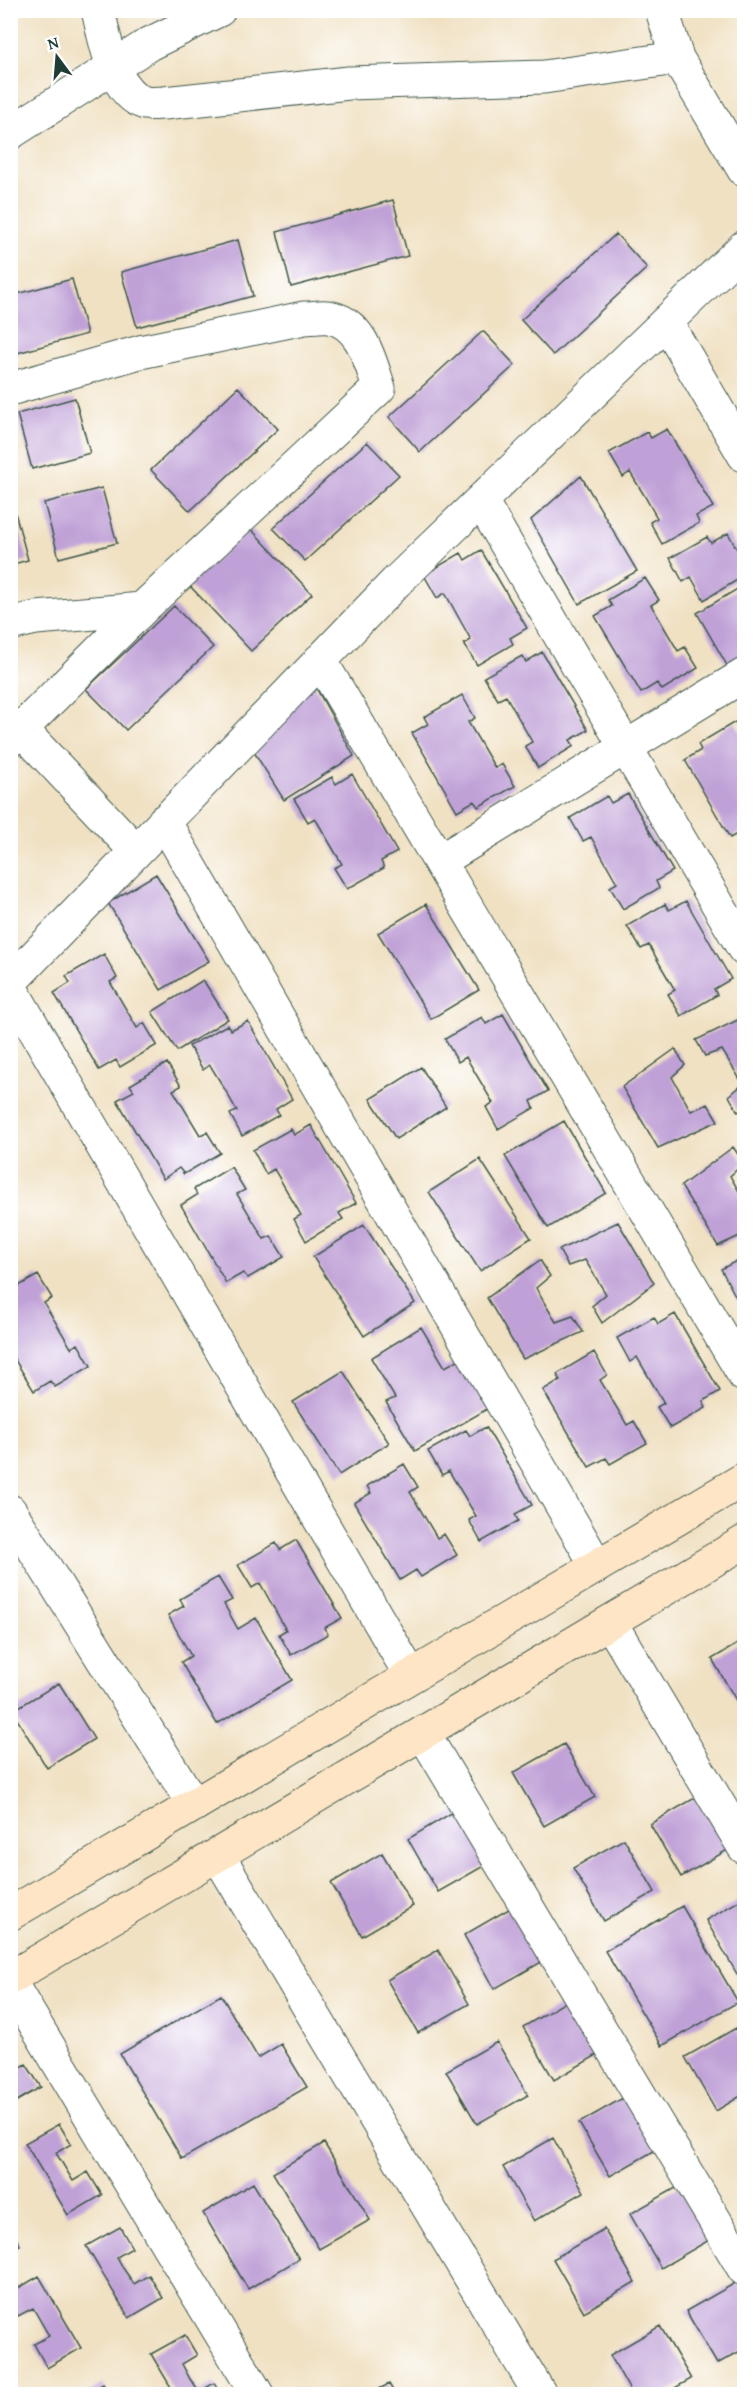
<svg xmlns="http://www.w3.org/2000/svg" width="755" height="2405" viewBox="0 0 755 2405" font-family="'Gentium Book Plus',serif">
<rect width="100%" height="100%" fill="#fff"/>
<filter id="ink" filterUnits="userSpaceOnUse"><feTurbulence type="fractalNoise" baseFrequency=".0167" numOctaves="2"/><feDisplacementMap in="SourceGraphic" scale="12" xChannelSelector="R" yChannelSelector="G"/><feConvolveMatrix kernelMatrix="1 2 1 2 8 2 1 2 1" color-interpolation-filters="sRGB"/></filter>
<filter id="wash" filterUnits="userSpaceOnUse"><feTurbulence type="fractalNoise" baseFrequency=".008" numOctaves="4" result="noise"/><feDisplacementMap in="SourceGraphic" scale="24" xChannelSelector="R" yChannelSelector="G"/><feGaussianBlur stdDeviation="1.35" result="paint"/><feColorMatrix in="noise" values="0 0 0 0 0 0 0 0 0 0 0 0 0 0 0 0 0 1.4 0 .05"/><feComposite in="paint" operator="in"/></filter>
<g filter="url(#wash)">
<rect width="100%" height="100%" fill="#f0e1c3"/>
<g id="blocks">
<!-- building -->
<path fill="#c0a1d7" d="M393 200 408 256 291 287 277 232Z
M616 234 647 268 553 355 521 320Z
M238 240 253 296 137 327 121 272Z
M72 279 87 334 10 355V296Z
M483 331 515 365 420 452 389 417Z
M238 387 278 429 190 511 151 470Z
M75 398 90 453 32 469 17 414Z
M667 429 713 507 696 516 699 523 662 544 650 522 657 518 644 495 630 472 623 477 609 453 647 432 651 438Z
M367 442 399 475 305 561 273 528Z
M581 476 637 571 579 604 531 520Z
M102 488 117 543 59 558 44 503Z
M13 505 28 560 10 565V506Z
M250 528 312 594 251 651 189 585Z
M728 533 744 562V576L704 600 691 577 683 582 670 558 707 537 711 543Z
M481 550 527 628 510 638 513 644 477 665 464 644 471 640 445 593 437 598 424 575 461 553 465 560Z
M645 578 659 600 651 605 678 651 685 647 698 668 662 690 657 683 641 693 595 616 612 606 608 600Z
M744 585V657L728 667 697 613Z
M174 606 213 647 126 730 86 689Z
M542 652 588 730 570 740 574 746 538 768 525 746 532 742 506 696 498 700 484 677 522 656 526 662Z
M311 679 354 756 284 800 249 744Z
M462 695 475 718 468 722 495 768 502 764 515 786 478 807 474 801 457 811 412 733 428 724 424 717Z
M735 722 744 738V747L741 749 744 755V830L730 838 685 760 701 750 698 744Z
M352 774 397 852 381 861 384 868 347 889 334 868 342 864 315 818 308 822 294 799 332 777 336 784Z
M628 794 673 871 656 881 659 888 623 909 610 887 617 883 591 837 583 841 570 818 607 796 611 803Z
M156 874 209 961 161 990 108 903Z
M686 901 731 979 714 989 717 995 681 1016 668 994 675 990 662 968 649 945 641 949 627 926 665 904 669 910Z
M426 904 479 990 431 1019 378 933Z
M104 954 117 978 110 982 137 1028 144 1023 157 1045 120 1067 116 1060 99 1070 54 993 70 983 66 976Z
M203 980 228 1019 177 1051 152 1012Z
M503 1014 548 1091 531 1101 534 1108 498 1129 486 1107 493 1103 466 1057 458 1062 445 1039 482 1017 486 1024Z
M744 1017V1108L738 1112 729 1096 743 1084 722 1050 705 1056 696 1040Z
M248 1021 292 1099 276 1109 279 1115 242 1136 230 1114 237 1111 224 1088 210 1065 203 1070 189 1046 227 1025 231 1030Z
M675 1049 685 1065 672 1077 691 1111 708 1104 718 1121 658 1148 622 1087Z
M167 1063 181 1086 173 1090 200 1135 207 1132 220 1153 184 1174 179 1168 163 1179 117 1100 134 1091 130 1085Z
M421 1067 446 1107 396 1139 370 1099Z
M564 1121 606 1193 548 1228 505 1156Z
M311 1125 356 1203 339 1213 343 1219 306 1241 294 1219 301 1215 274 1169 266 1174 253 1150 291 1129 294 1135Z
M733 1147 744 1163 730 1176 744 1200V1234L718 1246 681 1186Z
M480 1159 531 1238 480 1271 429 1192Z
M231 1167 245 1190 237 1194 264 1239 271 1236 284 1257 248 1278 243 1273 226 1283 181 1205 197 1195 194 1189Z
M618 1222 654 1283 602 1323 592 1306 606 1294 585 1260 568 1266 559 1250Z
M364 1225 415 1303 364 1336 313 1257Z
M744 1257V1312L721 1269Z
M540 1260 550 1276 536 1288 545 1304 556 1322 573 1316 583 1332 523 1359 487 1298Z
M38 1275 52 1298 44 1303 71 1348 78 1344 91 1366 55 1387 50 1381 34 1391 10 1352V1291Z
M675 1314 720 1391 703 1401 706 1408 670 1428 657 1407 664 1403 637 1357 630 1362 617 1338 654 1317 658 1324Z
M421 1327 445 1367 460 1359 489 1408 415 1451 386 1402 395 1398 371 1358Z
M594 1352 607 1375 600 1380 627 1425 634 1421 647 1443 610 1464 606 1458 589 1467 543 1390 560 1380 557 1374Z
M343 1371 389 1443 339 1475 293 1402Z
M486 1427 532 1505 515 1514 518 1521 481 1542 469 1520 476 1516 449 1471 442 1475 428 1451 466 1430 470 1436Z
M404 1464 418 1487 410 1492 437 1538 444 1534 457 1555 421 1577 416 1570 400 1580 354 1503 371 1493 367 1486Z
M296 1540 342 1618 324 1628 328 1634 291 1655 279 1634 286 1630 260 1583 252 1588 238 1565 276 1543 280 1550Z
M218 1577 232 1600 224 1604 238 1629 256 1618 292 1680 217 1724 181 1662 191 1656 168 1615 184 1606 180 1599Z
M744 1640V1711L743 1712 712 1659Z
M59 1683 94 1739 47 1768 12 1711Z
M564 1744 595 1797 544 1826 513 1773Z
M700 1795 731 1848 681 1877 650 1824Z
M458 1809 489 1863 438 1892 408 1839Z
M624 1839 655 1892 604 1921 573 1868Z
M382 1853 413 1906 362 1936 331 1883Z
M744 1898V1969L737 1974 706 1920Z
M514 1906 545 1960 494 1989 464 1935Z
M682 1906 738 2002 662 2046 605 1951Z
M438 1950 469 2004 418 2033 387 1980Z
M221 1995 258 2058 281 2044 307 2087 182 2159 120 2054Z
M574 1997 604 2051 554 2080 523 2027Z
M736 2028 744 2043V2094L716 2111 685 2057Z
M497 2042 528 2095 477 2124 446 2071Z
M26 2064 41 2087 10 2105V2074Z
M630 2094 661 2147 610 2176 579 2123Z
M59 2124 71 2144 56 2153 73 2181 88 2172 102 2195 68 2215 25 2143Z
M553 2138 584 2192 534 2221 503 2167Z
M324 2143 370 2220 319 2249 273 2173Z
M253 2183 299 2259 248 2289 203 2213Z
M681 2185 711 2239 661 2268 630 2214Z
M120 2227 132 2248 117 2257 125 2271 134 2284 149 2275 163 2298 129 2318 86 2246Z
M10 2229 20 2245 10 2250Z
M604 2229 635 2282 584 2312 553 2259Z
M39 2276 81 2348 47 2368 34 2344 49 2336 33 2308 18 2316 10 2304V2293Z
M737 2282 744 2295V2349L717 2364 686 2311Z
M660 2326 691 2379 664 2394H632L610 2355Z
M185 2335 197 2355 182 2364 190 2379 199 2392 214 2383 220 2394H175L151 2354Z
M103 2384 109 2394H86Z
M389 2384 395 2394H369Z"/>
</g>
</g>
<g filter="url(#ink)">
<use href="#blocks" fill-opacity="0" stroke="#3e5649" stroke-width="1.5"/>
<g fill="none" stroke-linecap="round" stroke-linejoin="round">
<!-- street casing -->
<g stroke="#3e5649" stroke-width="35">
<path id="street" d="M98 10C105 39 113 93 145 103 150 104 158 103 164 103L349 83 544 77 677 58
M662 10 677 58 744 170
M10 133 149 44 219 10
M666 322 744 455
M10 389 140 352 304 318C312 318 321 316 328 317 362 322 370 361 379 388L142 609 10 740
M481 501 744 949
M10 624 36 618 142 609
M320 660 744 1375
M21 729 136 851
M164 821 597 1566
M440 861 744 675
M10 982 396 582 744 247
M10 987 411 1676
M10 1511 194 1805
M610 1622 744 1847
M423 1733 744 2269
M218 1855 540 2394
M10 1982 257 2394"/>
</g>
<!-- secondary casing -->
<g stroke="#3e5649" stroke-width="35">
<path id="secondary" d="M10 1914 744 1479
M10 1978 744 1542"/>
</g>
<!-- street -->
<use href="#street" stroke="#fff" stroke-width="33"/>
<!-- secondary -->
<use href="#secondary" stroke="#fde5c5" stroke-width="33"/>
</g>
</g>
<!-- margin -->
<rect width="755" height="2405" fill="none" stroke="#fff" stroke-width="36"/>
<!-- north arrow -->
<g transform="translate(57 57) rotate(344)" stroke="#ffffff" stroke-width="4.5" paint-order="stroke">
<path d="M0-4.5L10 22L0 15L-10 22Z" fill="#1f3d34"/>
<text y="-9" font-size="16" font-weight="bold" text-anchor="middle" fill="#1f3d34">N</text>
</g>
</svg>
